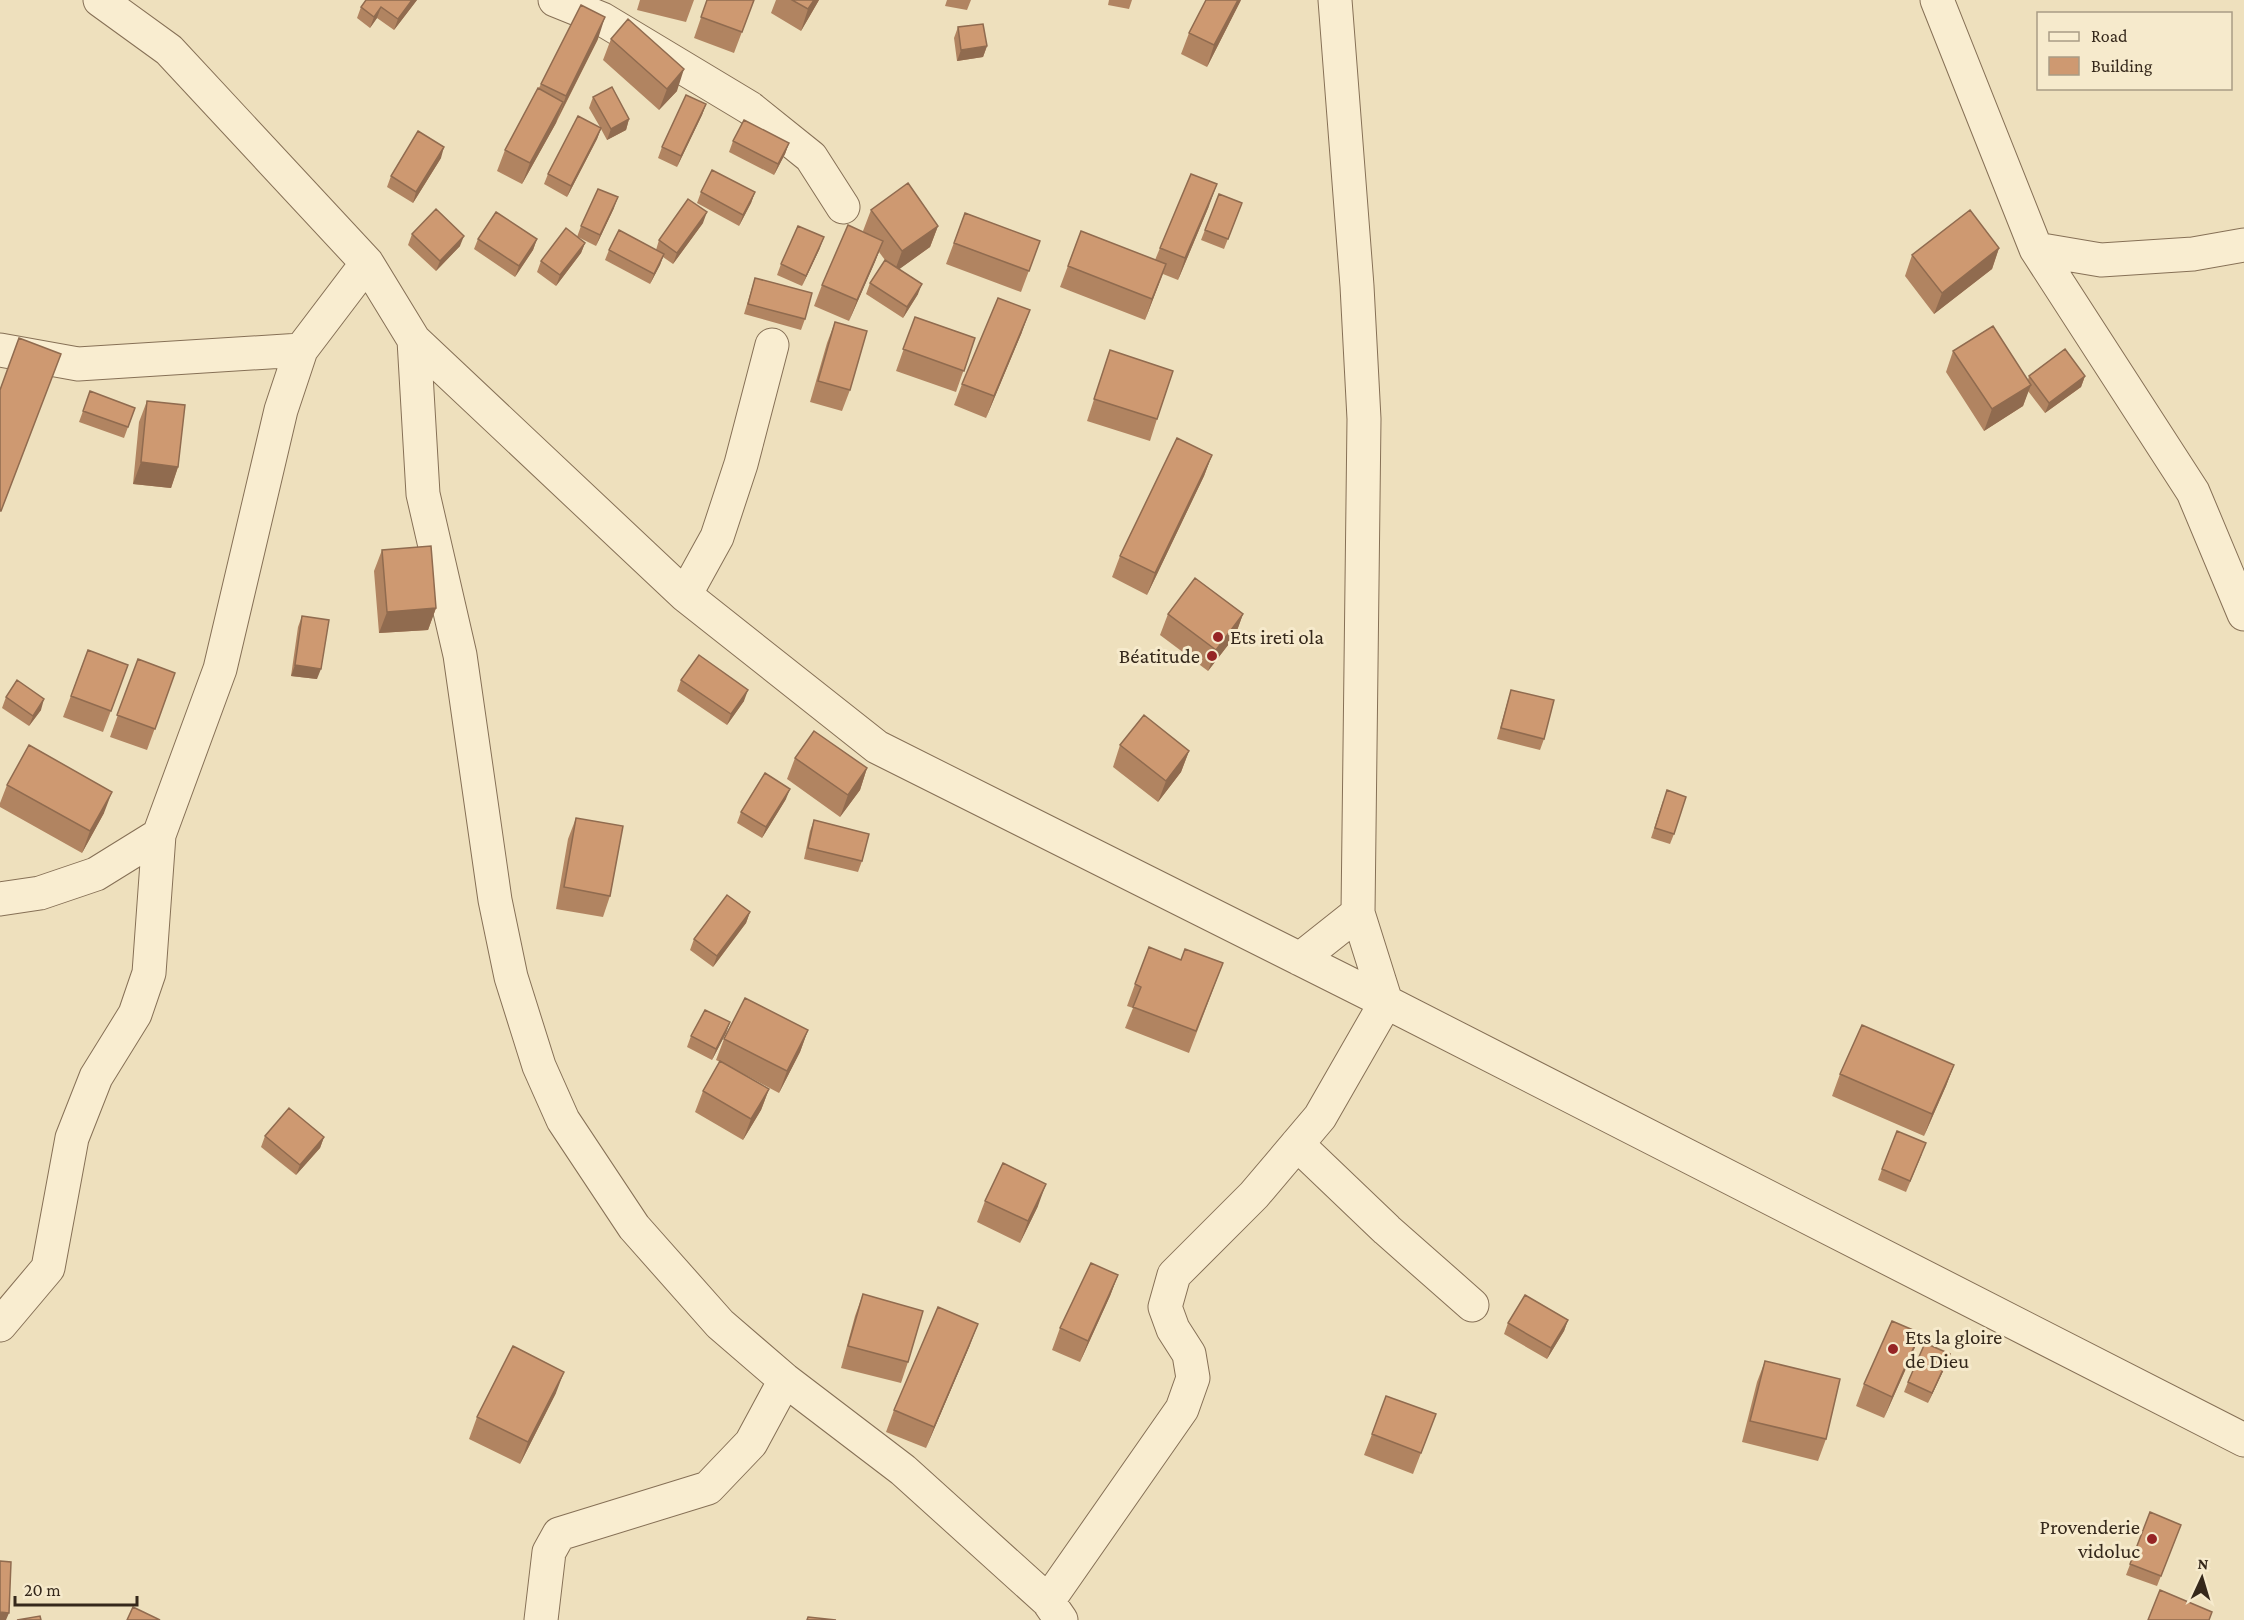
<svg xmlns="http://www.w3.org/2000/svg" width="2244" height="1620" viewBox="0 0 2244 1620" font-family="'Crimson Pro',serif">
<rect width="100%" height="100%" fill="#eee0bd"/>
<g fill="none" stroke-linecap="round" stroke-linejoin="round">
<!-- minor casing -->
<g stroke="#867056" stroke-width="35">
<path id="minor" d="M100 0 169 50 367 263 414 340 685 595 877 747 1386 1002 2244 1440
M555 0 602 19 750 108 811 157 843 207
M1937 0 2036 249 2193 492 2244 614
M2036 249 2101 260 2193 254 2244 245
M414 340 423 494 460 655 495 900 511 977 539 1066 563 1120 634 1227 720 1324 785 1380 903 1470 1048 1601 1061 1620
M0 350 78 364 301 350
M685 595 717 537 741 464 772 345
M0 899 40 893 96 874 159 835
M1300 959 1358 913
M1297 1144 1387 1230 1472 1305
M0 1325 48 1268 72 1138 96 1077 135 1014 149 973 159 835 220 669 281 410 301 350 367 263
M1048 1601 1182 1409 1193 1378 1189 1354 1173 1329 1165 1307 1174 1275 1254 1195 1320 1117 1386 1002 1358 913 1364 419 1357 286 1335 0
M541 1620 549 1552 559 1534 708 1488 751 1443 785 1380"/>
</g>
<!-- minor -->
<use href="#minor" stroke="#f9edd0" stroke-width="33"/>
</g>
<!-- wall -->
<path fill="#b18461" d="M417 0 394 30 377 18 370 28 357 18 361 7Z
M640 0H694L686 22 637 10Z
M707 0H754L734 53 694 38Z
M776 0H819L801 31 771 13Z
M947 0H971L967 10 945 6Z
M1109 0H1132L1129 9 1108 5Z
M1241 0 1207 67 1181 54 1189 33Z
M958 27 987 46 983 57 957 61 954 38Z
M598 39 556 123 522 184 497 171 505 150 541 84Z
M611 39 677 91 659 110 603 60Z
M593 97 629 119 626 130 607 140 601 129 597 139 567 197 544 184 548 174 600 127 589 108Z
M706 104 702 115 677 167 658 158 662 147Z
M733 141 789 143 785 154 774 175 729 152Z
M441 158 413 203 387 187 391 176Z
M701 192H755L751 203 739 226 697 203Z
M1219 194 1242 203 1224 249 1201 240Z
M1209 206 1178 280 1163 274 1145 320 1060 287 1081 231 1155 260 1160 248Z
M614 208 596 246 578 237 585 243 581 253 556 286 537 272 541 261 577 237 581 226Z
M871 210 938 226 930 247 899 269 918 294 903 318 866 294 870 283 885 260 879 252 849 321 814 306 822 285 864 233 863 231Z
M965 213 1040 241 1021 292 946 264Z
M703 223 673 264 663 257 660 265 650 284 605 260 609 250H656L659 240Z
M412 234 460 246 436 271 408 245Z
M478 239H537L533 250 515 277 474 249Z
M820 248 802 286 777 275 781 264Z
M1999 248 1992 269 1934 314 1905 276 1912 255Z
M755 278 805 319 801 330 744 314Z
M915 317 975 338 956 392 896 371Z
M835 322 850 390 842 411 810 402 827 343Z
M1022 332 986 418 954 405 962 384Z
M1110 350 1157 419 1150 441 1087 421Z
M1953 351 2028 380 2029 376H2085L2081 387 2045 413 2028 391 2023 406 1984 431 1946 372Z
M147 401 178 467 171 488 133 484 139 422Z
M135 408 124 438 79 422 83 411Z
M1212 455 1204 476 1147 595 1112 577 1120 556Z
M382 550 436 608 428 630 379 633 374 571Z
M1168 614H1243L1235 636 1208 671 1160 635Z
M302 616 317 679 291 676 298 627Z
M88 650 128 665 103 732 63 717Z
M138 659 175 673 147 750 110 737Z
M681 680 744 701 727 725 677 691Z
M1511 690 1544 739 1540 750 1497 739 1508 700Z
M6 697 41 710 29 726 2 708Z
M1120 745 1189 751 1181 772 1158 802 1113 767Z
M795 758 867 768 860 790 840 817 787 779Z
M7 785 104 813 82 853 0 807V803Z
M786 799 762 838 737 823 741 812Z
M1663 801 1674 834 1670 844 1651 838Z
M576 818 610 896 603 917 556 909 568 839Z
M814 820 862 861 858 872 804 859 810 831Z
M750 912 746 923 713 967 690 950 694 939Z
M1181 960 1223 963 1189 1053 1125 1028 1133 1008 1127 1006 1135 984Z
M730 1022 726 1033 712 1060 687 1047 691 1036Z
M808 1030 800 1052 779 1093 738 1071 769 1089 761 1110 743 1140 695 1112 703 1091 720 1062 716 1060 724 1039Z
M1954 1065 1946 1086 1924 1136 1832 1096 1840 1074Z
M265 1136 324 1137 320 1148 296 1175 261 1147Z
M1922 1154 1906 1192 1878 1180 1882 1169Z
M985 1201 1038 1206 1020 1243 977 1222Z
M1118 1275 1110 1296 1080 1362 1052 1350 1060 1328Z
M863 1294 908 1362 901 1383 841 1368 855 1316Z
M1568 1320 1564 1331 1547 1359 1504 1334 1508 1323Z
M1920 1333 1912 1355 1884 1418 1856 1406 1864 1384Z
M970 1345 926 1448 886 1432 894 1410Z
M1765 1361 1826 1439 1818 1461 1742 1442 1757 1382Z
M1946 1365 1928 1403 1904 1392 1908 1382Z
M556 1393 520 1464 469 1439 477 1417Z
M1436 1414 1413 1474 1364 1455 1372 1434Z
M2150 1512 2181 1525 2157 1586 2126 1575Z"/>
<!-- shaded-wall -->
<path fill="#906b4f" d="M412 0H417L394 30 398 19Z
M814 0H819L801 31 808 9Z
M1238 0H1241L1207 67 1214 45Z
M381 7 377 18 370 28 374 17Z
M605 17 598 39 558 118 566 96Z
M987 46 983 57 957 61 961 50Z
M684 69 677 91 659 110 667 89Z
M563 102 556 123 522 184 530 163Z
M706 104 702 115 677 167 681 156Z
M629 119 626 130 607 140 611 129Z
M601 128 597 139 567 197 571 186Z
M789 143 785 154 774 175 778 164Z
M444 147 441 158 413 203 416 192Z
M1217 184 1209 206 1178 280 1185 258Z
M755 192 751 203 739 226 743 215Z
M618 197 614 208 596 246 600 235Z
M707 212 703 223 673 264 677 253Z
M938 226 930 247 894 273 902 251Z
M464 236 460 246 436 271 440 261Z
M824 237 820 248 802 286 806 276Z
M537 239 533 250 515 277 519 266Z
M883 241 875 262 849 321 857 300Z
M585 243 581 253 556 286 560 275Z
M1999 248 1992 269 1934 314 1942 293Z
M664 254 660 265 650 284 654 274Z
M1166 264 1158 286 1145 320 1152 299Z
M922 284 918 294 903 318 907 307Z
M1030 310 1022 332 986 418 994 396Z
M2085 376 2081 387 2045 413 2049 403Z
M2031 385 2023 406 1984 431 1992 409Z
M1212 455 1204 476 1147 595 1155 573Z
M141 462 178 467 171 488 133 484Z
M436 608 428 630 379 633 387 612Z
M1243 614 1235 636 1208 671 1216 650Z
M295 665 321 669 317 679 291 676Z
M748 690 744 701 727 725 731 714Z
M44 699 41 710 29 726 33 716Z
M1189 751 1181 772 1158 802 1166 781Z
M867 768 860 790 840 817 848 795Z
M790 789 786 799 762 838 766 827Z
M112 792 104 813 82 853 90 831Z
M750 912 746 923 713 967 717 956Z
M730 1022 726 1033 712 1060 716 1049Z
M808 1030 800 1052 779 1093 787 1071Z
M1954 1065 1946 1086 1924 1136 1932 1114Z
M769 1089 761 1110 743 1140 751 1119Z
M324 1137 320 1148 296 1175 300 1165Z
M1046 1184 1038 1206 1020 1243 1028 1221Z
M1118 1275 1110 1296 1080 1362 1088 1341Z
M1568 1320 1564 1331 1547 1359 1551 1348Z
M978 1324 970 1345 926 1448 934 1427Z
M1920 1333 1912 1355 1884 1418 1892 1397Z
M1950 1354 1946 1365 1928 1403 1932 1393Z
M564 1372 556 1393 520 1464 528 1442Z
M0 1612 9 1613 6 1620H0Z"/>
<!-- building -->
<path fill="#ce9971" stroke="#906b4f" stroke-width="1.5" d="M366 0H412L398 19 381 7 374 17 361 7Z
M707 0H754L742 32 701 17Z
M792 0H814L808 9Z
M1206 0H1238L1214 45 1189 33Z
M581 5 605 17 566 96 541 84Z
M628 19 684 69 667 89 611 39Z
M983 24 987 46 961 50 958 27Z
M612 87 629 119 611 129 593 97Z
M538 88 563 102 530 163 505 150Z
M686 95 706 104 681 156 662 147Z
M578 116 601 128 571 186 548 174Z
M744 120 789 143 778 164 733 141Z
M418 131 444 147 416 192 391 176Z
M712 170 755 192 743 215 701 192Z
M1191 174 1217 184 1185 258 1160 248Z
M908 183 938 226 902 251 871 210Z
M598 189 618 197 600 235 581 226Z
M1219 194 1242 203 1228 239 1205 230Z
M688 199 707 212 677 253 659 240Z
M436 209 464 236 440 261 412 234Z
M1970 210 1999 248 1942 293 1912 255Z
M496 212 537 239 519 266 478 239Z
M965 213 1040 241 1029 271 954 243Z
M848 225 883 241 857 300 822 285Z
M798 226 824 237 806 276 781 264Z
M566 228 585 243 560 275 541 261Z
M619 230 664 254 654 274 609 250Z
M1081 231 1166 264 1152 299 1068 266Z
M885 260 922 284 907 307 870 283Z
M755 278 812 293 805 319 748 304Z
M998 298 1030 310 994 396 962 384Z
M915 317 975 338 964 371 903 349Z
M835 322 867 331 850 390 818 381Z
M1993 326 2031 385 1992 409 1953 351Z
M19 338 61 354 1 511H0V390Z
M2065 349 2085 376 2049 403 2029 376Z
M1110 350 1173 371 1157 419 1094 399Z
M90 391 135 408 128 427 83 411Z
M147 401 185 405 178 467 141 462Z
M1177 438 1212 455 1155 573 1120 556Z
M431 546 436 608 387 612 382 550Z
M1195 578 1243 614 1216 650 1168 614Z
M302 616 329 620 321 669 295 665Z
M88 650 128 665 111 711 71 696Z
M699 655 748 690 731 714 681 680Z
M138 659 175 673 155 729 117 715Z
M17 680 44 699 33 716 6 697Z
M1511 690 1554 700 1544 739 1501 728Z
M1144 715 1189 751 1166 781 1120 745Z
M814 731 867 768 848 795 795 758Z
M29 745 112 792 90 831 7 785Z
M765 773 790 789 766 827 741 812Z
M1667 790 1686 797 1674 834 1655 828Z
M576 818 623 826 610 896 564 887Z
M814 820 869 834 862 861 808 848Z
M727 895 750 912 717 956 694 939Z
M1149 947 1181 960 1185 949 1223 963 1196 1031 1133 1007 1141 987 1135 984Z
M745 998 808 1030 787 1071 724 1039Z
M705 1010 730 1022 716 1049 691 1036Z
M1862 1025 1954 1065 1932 1114 1840 1074Z
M720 1061 769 1089 751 1119 703 1091Z
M289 1108 324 1137 300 1165 265 1136Z
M1897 1131 1926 1143 1910 1181 1882 1169Z
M1003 1163 1046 1184 1028 1221 985 1201Z
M1091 1263 1118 1275 1088 1341 1060 1328Z
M863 1294 923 1311 908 1362 848 1346Z
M1525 1295 1568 1320 1551 1348 1508 1323Z
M938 1307 978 1324 934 1427 894 1410Z
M1892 1321 1920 1333 1892 1397 1864 1384Z
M1925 1343 1950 1354 1932 1393 1908 1382Z
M513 1346 564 1372 528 1442 477 1417Z
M1765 1361 1840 1379 1826 1439 1750 1421Z
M1386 1396 1436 1414 1421 1453 1372 1434Z
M2150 1512 2181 1525 2161 1576 2130 1564Z
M0 1561 11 1562 9 1613 0 1612Z
M2160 1590 2212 1612 2209 1620H2148Z
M133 1607 160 1620H127Z
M40 1616 41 1620H17Z
M808 1617 836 1620H807Z"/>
<!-- markers -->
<g fill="#962525" stroke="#f6eacc" stroke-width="2">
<circle cx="1218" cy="637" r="6"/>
<circle cx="1212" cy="656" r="6"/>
<circle cx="1893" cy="1349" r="6"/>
<circle cx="2152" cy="1539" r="6"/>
</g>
<g text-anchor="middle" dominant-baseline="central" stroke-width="6" stroke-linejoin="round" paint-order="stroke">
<!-- poi labels -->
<g font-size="21" fill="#35281b" stroke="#f6eacc" text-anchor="start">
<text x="1230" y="637">Ets ireti ola</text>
<text x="1200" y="656" text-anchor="end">Béatitude</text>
<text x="1905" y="1337">Ets la gloire<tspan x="1905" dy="24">de Dieu</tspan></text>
<text x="2140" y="1527" text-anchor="end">Provenderie<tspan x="2140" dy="24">vidoluc</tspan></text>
</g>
</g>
<!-- legend -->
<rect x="2037" y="12" width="195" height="78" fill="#f6eacc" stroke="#a99c85" stroke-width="1.5"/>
<rect x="2049" y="32" width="30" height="9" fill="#f9edd0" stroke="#a99c85" stroke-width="1.5"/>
<text x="2091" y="42" font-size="18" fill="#35281b">Road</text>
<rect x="2049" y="57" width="30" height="18" fill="#ce9971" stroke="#a99c85" stroke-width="1.5"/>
<text x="2091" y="72" font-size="18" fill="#35281b">Building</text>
<!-- north arrow -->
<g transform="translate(2202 1578) rotate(4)" stroke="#f6eacc" stroke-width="4.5" paint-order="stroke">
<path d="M0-4.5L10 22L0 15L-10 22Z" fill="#35281b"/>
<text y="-9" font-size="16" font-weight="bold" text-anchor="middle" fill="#35281b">N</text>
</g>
<!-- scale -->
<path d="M15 1596v9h122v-9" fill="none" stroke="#35281b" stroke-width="3"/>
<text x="24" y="1596" font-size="18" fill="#35281b" stroke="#f6eacc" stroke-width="4.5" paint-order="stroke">20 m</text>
</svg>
